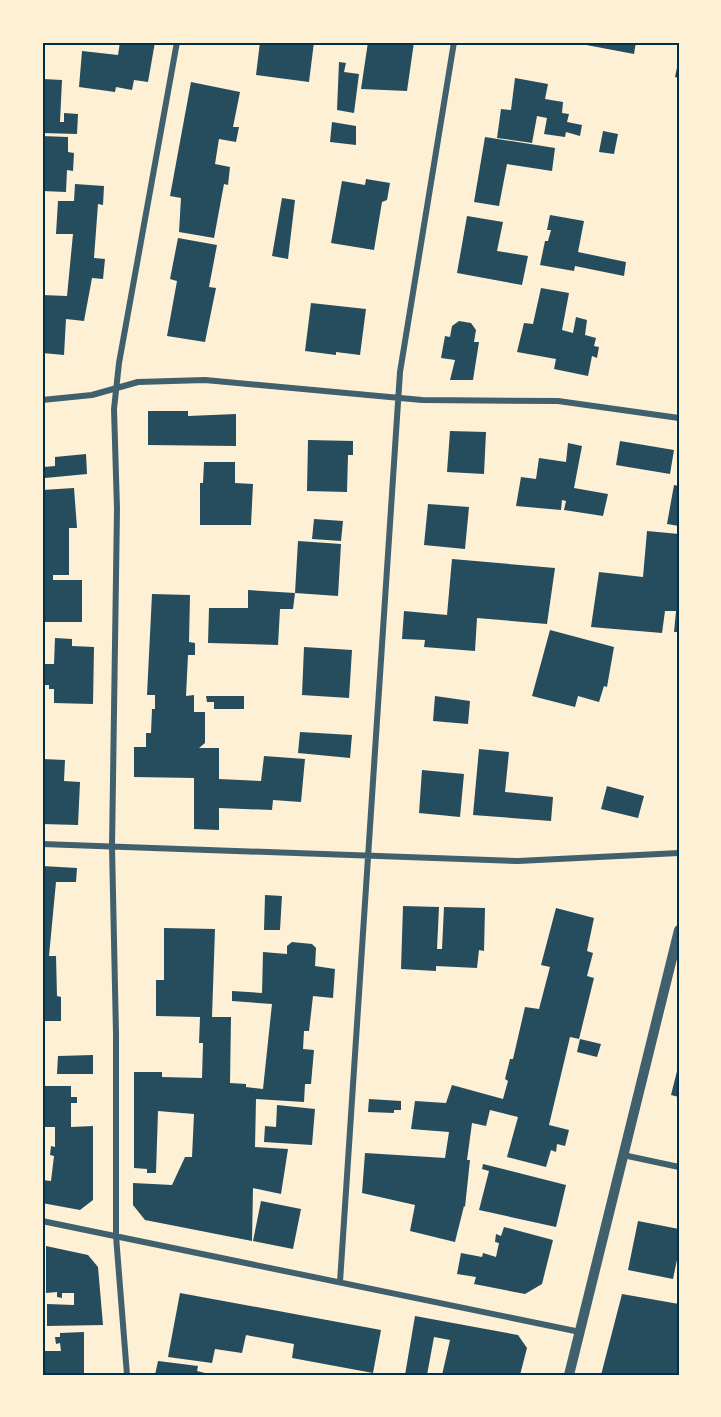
<svg xmlns="http://www.w3.org/2000/svg" width="721" height="1417" viewBox="0 0 721 1417" font-family="Barlow,sans-serif">
<rect width="100%" height="100%" fill="#fdf0d5"/>
<!-- building -->
<path fill="#264d5e" d="M120 42H155L148 82 134 80 132 90 116 87 115 92 79 87 82 51 118 55Z
M260 42H314L309 82 256 75Z
M368 42H414L407 91 361 89Z
M581 42H636L634 54 581 44Z
M339 62 346 63 344 72 359 74 354 113 337 110Z
M678 63 679 64V78L675 77Z
M515 78 548 84 545 99 563 102 562 113 569 114 567 122 582 125 580 136 566 132 565 137 544 134 547 118 537 116 532 143 497 138 501 109 511 110Z
M43 79 62 80 60 122H64V113L78 114 77 134 42 133Z
M191 82 240 92 233 127H239L236 142 219 139 215 164 230 167 228 185 224 184 214 238 179 232 181 198 170 196Z
M332 122 356 126V145L330 142Z
M603 131 618 134 614 154 599 152Z
M42 136 68 137V152L74 153 73 171 67 170 66 192 42 191Z
M485 137 555 148 552 171 507 164 499 206 474 202Z
M366 179 390 183 387 200 382 202 374 250 331 243 342 181 365 185Z
M75 184 104 186 103 205 98 204 94 258 105 259 103 279 92 278 84 321 66 319 64 355 42 353V295L67 296 73 234H56L58 201H74Z
M282 198 295 200 288 259 272 256Z
M550 215 584 221 578 252 626 262 624 276 575 266 574 271 540 265 545 241H548L551 230H547Z
M467 216 503 222 497 251 528 256 522 285 457 273Z
M178 238 217 245 209 287 216 288 205 342 167 336 177 281 170 279Z
M541 288 569 293 562 330 573 333 576 317 587 320 585 335 596 338 594 346 599 347 597 358 592 356 588 376 554 369 556 359 517 352 524 323 533 324Z
M311 303 366 309 360 355 336 352V355L305 351Z
M459 321 471 323 476 330 474 342H479L473 380H450L455 360 441 358 445 336 450 337 452 326Z
M148 411H188V416L236 414V446L148 445Z
M450 431 486 432 484 474 447 472Z
M308 440 353 441V455H348L347 492 307 491Z
M620 441 674 450 670 474 616 465Z
M568 443 582 446 574 488 608 494 603 516 564 510 566 501 562 500 561 510 516 506 521 477 536 479 539 458 566 462Z
M86 454 87 474 45 478 44 467 55 466V457Z
M204 462H235V483L253 484 251 525H200V483H203Z
M674 485 679 486V526L667 524Z
M74 488 77 528H69V575H53V580H82V622H42V490Z
M428 504 469 507 465 549 424 545Z
M314 519 343 521 341 541 312 539Z
M647 531 679 534V632H674L676 611H665L662 633 591 627 599 572 643 577Z
M298 541 341 544 338 596 295 593 293 609H280L278 645 208 643 209 608H248V590L295 593Z
M452 559 555 568 547 624 477 618 475 651 424 647 425 640 402 639 404 611 447 615Z
M152 594 190 595 189 642 195 643V655H188L186 696 194 695V712H205V743L199 748H219V779L261 781 264 756 305 759 301 802 273 800 272 810 219 808V830L194 829V778L134 777V747H146V733H151L152 709H155V695H147Z
M550 630 614 647 607 687 604 686 599 702 578 696 575 707 532 696Z
M55 638 72 639V646L94 647 93 704 54 703V689H49V685H42V664H54Z
M304 647 352 650 349 698 302 695Z
M206 696H244V709H214V702H207Z
M435 696 470 701 468 724 433 721Z
M300 732 352 735 350 758 298 753Z
M479 749 509 752 505 792 553 797 551 821 473 815Z
M42 759 65 760 64 781 80 782 78 825 42 824Z
M422 770 464 774 460 817 419 813Z
M607 786 644 796 638 818 601 809Z
M42 866 77 868 76 882H56L49 956H56L57 996 61 997V1021H42Z
M265 895 282 896 280 930H264Z
M403 906 439 907 437 949H442L444 907 485 908 484 951 479 950 477 968 436 966V971L401 969Z
M556 908 594 918 587 951 593 953 587 976 594 978 579 1039 570 1037 549 1125 569 1130 565 1146 557 1144 556 1152 551 1150 546 1167 507 1157 518 1117 490 1110 486 1126 472 1123 467 1160H470L465 1207 464 1206 455 1242 410 1231 415 1205 362 1193 365 1153 445 1158 449 1132 411 1129 415 1101 446 1103 452 1085 503 1099 508 1081 505 1079 510 1059H513L525 1007 539 1009 550 967 541 965Z
M164 928 215 929 212 1017H231L230 1083 246 1084V1087L263 1089 272 1004 232 1001V991L262 993 263 952 287 954V946L292 942 312 944 316 948 315 966 335 969 333 998 313 996 309 1031H304L303 1049 314 1050 311 1084H305L304 1102 256 1099 255 1147 288 1149 281 1194 253 1188 252 1241 145 1220 133 1205V1183L172 1185 185 1157H192L194 1114 158 1111 156 1173H147V1169L134 1168V1072H162V1077L202 1078 203 1043H199L200 1017 156 1016V980H164Z
M580 1039 601 1044 597 1057 577 1052Z
M93 1055V1074H57L58 1056Z
M678 1067H679V1097L671 1095Z
M42 1086H71V1097H77V1103H71V1127L93 1126V1200L80 1210 42 1203V1180L51 1181 54 1156 50 1155 51 1146 55 1147V1127H42Z
M369 1099 401 1101V1110H394V1113L368 1112Z
M277 1105 315 1109 312 1145 264 1142 265 1126 276 1127Z
M483 1164 566 1185 556 1227 479 1210 489 1171 482 1169Z
M261 1201 301 1209 293 1249 253 1241Z
M638 1221 679 1229V1250L673 1279 628 1270Z
M504 1227 553 1240 542 1284 525 1294 474 1284 476 1277 457 1274 461 1253 482 1257 483 1253 496 1257 499 1243 495 1242 496 1234 501 1236Z
M46 1246 88 1255 98 1267 103 1325 47 1326V1304L74 1305V1293H62V1298L57 1297V1292L46 1293Z
M180 1293 381 1330 373 1373 292 1358 294 1344 246 1335 242 1353 215 1349 212 1363 168 1357Z
M622 1294 679 1304V1375H601Z
M415 1316 518 1335 527 1348 520 1375H442L450 1340 434 1337 427 1375H405Z
M84 1332V1375H42V1351H61L60 1343 56 1344 55 1337H60V1333Z
M158 1361 198 1366 197 1371 213 1375H155Z"/>
<g fill="none" stroke-linecap="round" stroke-linejoin="round">
<!-- minor -->
<path stroke="#3f606c" stroke-width="6" d="M42 400 92 395 138 382 205 380 422 400 558 401 679 418
M42 844 518 861 679 853
M623 1155 679 1167
M42 1221 580 1332
M340 1282 400 372 454 42
M127 1375 116 1236V1034L112 847 117 509 114 409 119 363 177 42"/>
<!-- tertiary -->
<path stroke="#3f606c" stroke-width="10" d="M569 1375 679 930"/>
</g>
<!-- border -->
<rect width="721" height="1417" fill="none" stroke="#fdf0d5" stroke-width="87"/>
<rect x="44" y="44" width="634" height="1330" fill="none" stroke="#003049" stroke-width="2"/>
</svg>
